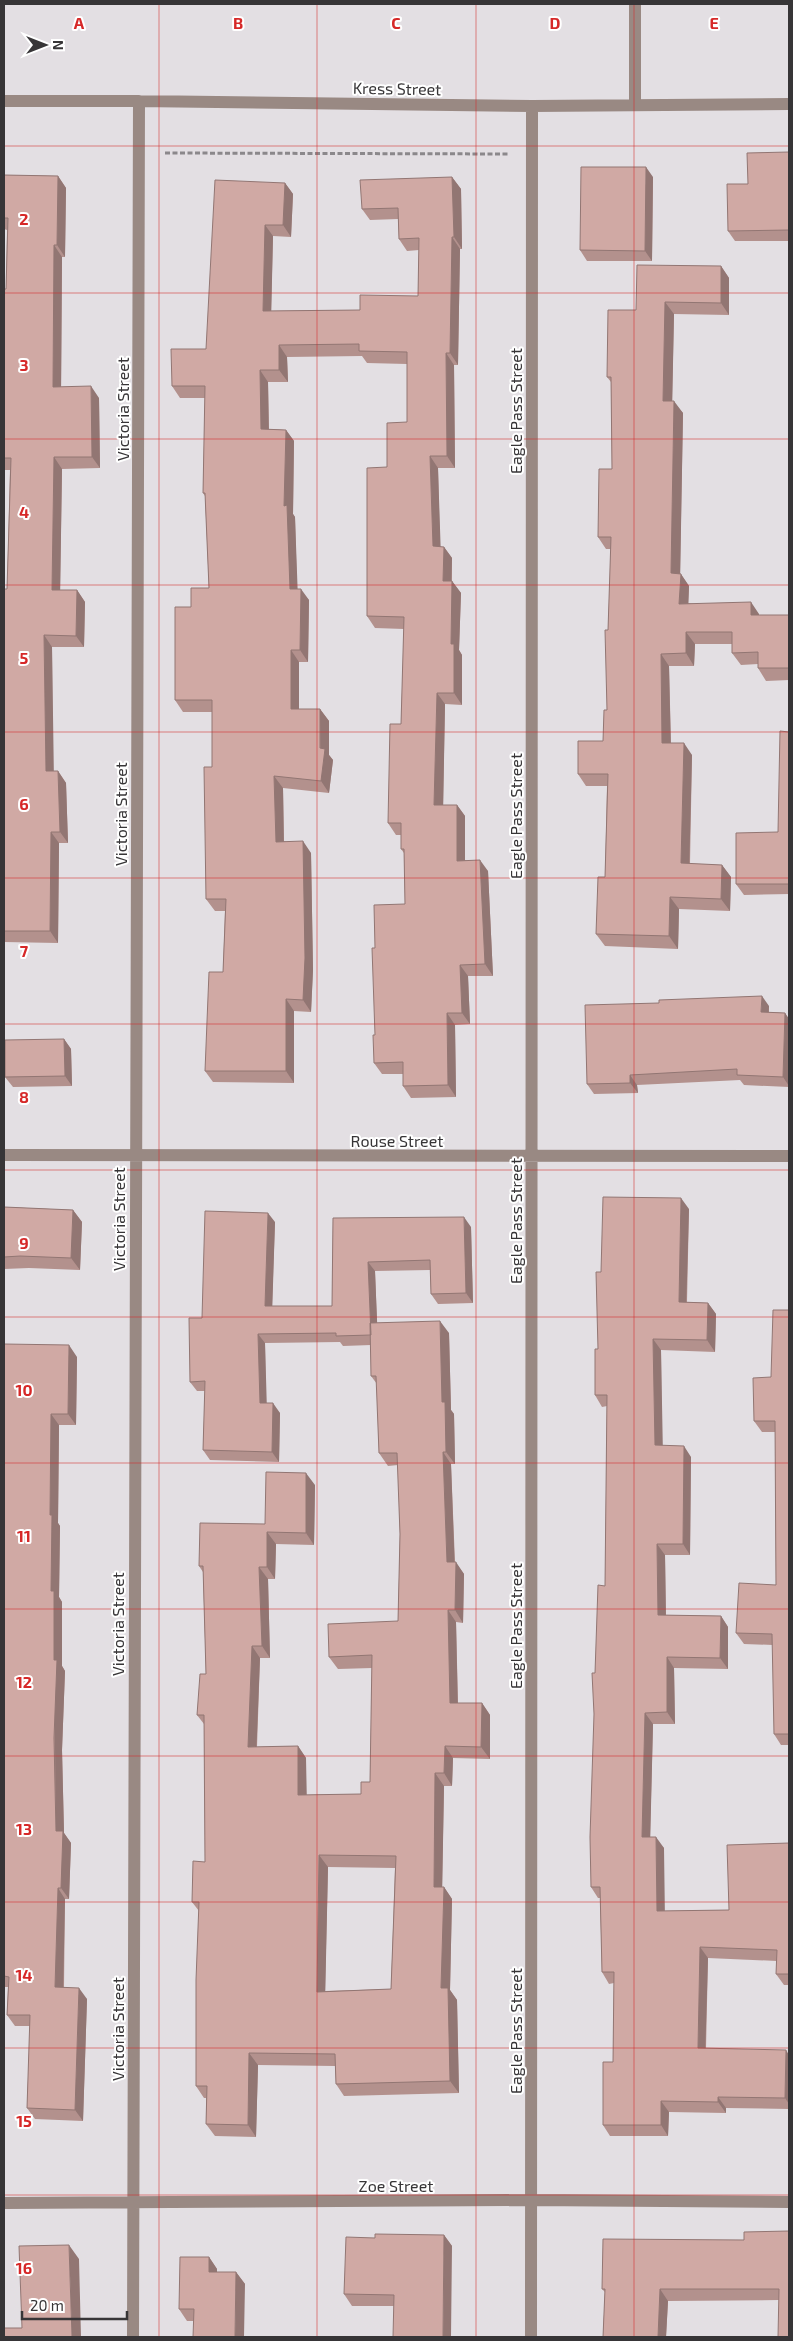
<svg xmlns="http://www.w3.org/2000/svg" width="793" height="2341" viewBox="0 0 793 2341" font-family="'Exo 2',sans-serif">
<rect width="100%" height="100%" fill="#e3dfe3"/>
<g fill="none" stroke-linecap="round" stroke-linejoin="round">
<!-- path -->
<path stroke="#8b888b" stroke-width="3" stroke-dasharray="5 2.5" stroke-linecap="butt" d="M165 153 509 154"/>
<!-- minor -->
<path stroke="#998983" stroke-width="12" d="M4 101H139L532 106 789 104
M635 104V4
M4 1155 789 1156
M4 2203 531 2200 789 2202
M133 2337 139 101
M531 2337 532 106"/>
</g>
<!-- wall -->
<path fill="#b3918d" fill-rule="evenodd" d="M789 152V241H735L728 231 748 184Z
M4 175 58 176 66 188 65 257H62L61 387 99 398 100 468 62 469 60 590H77L85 602 84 647H52L53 771H58L66 783 68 843H59L58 943 4 942V589H7L10 470H4V289H6L7 230 4 229Z
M452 177 461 189 462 249H460L458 365H454L455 468H438L440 547H444L452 558V581L461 593 459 650 462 655V705L445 704 443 805H457L465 816V860L488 871 493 976H468L470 1024 455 1025 456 1097 411 1098 403 1086V1074H382L374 1063 375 1035V948L405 904 404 853 401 849V835H396L388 823 401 724 404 629 375 628 367 616 387 467 407 422V364L367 363 362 356 287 357 288 382H268L269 429 286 430 294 441 293 514 295 517 297 589 309 600 308 662H299V709H320L329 721V755L333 760 329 793 283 788 284 841 311 853 313 970 311 1012 294 1011V1083L213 1082 205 1071 223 972 225 911H215L206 899 212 767V712H183L175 700 191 607 209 588 205 496 203 493 205 398H180L172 386 206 349 285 183 293 194 291 237 273 236 271 311 360 310 418 296 419 250 407 251 399 239 398 219 370 220 362 209Z
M653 177 652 261H587L580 250Z
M721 266 729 278V315L674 314 672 401 683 413 680 573 689 586 688 603 759 614V615H789V680L766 681 758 668V664L741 665 732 653V644H695L694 666H669L671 743 692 755 690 864 722 865 731 877 730 911 679 909 678 949 605 946 596 934 605 877 607 786H586L578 774 603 741 607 710 608 630 611 549H606L598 537 612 469 611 382 607 377 636 310Z
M789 732V894L744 895 736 884 778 832Z
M769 1006V1012L785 1013 789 1019V1087L744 1085 740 1080 637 1085 638 1093 594 1094 587 1084Z
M64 1039 71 1049 72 1086 13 1087 5 1077Z
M4 1207 73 1210 82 1222 80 1270 29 1268 4 1269Z
M689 1209 687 1302 708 1303 716 1314 715 1352 661 1350 662 1446 691 1457 690 1555H665L666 1615 721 1616 728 1627V1669L674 1668 675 1724H653L650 1837 664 1848V1911L729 1910 789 1843V1985H784L776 1974 777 1961 708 1958 706 2049 789 2055V2109L726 2108V2113L669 2112 668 2136H610L603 2125 613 2062 614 1983 609 1984 602 1972 600 1898H598L591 1887 595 1673 605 1586 607 1406 602 1407 595 1395 598 1349 601 1272Z
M333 1218 471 1227 473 1303 438 1304 431 1294 430 1270 375 1271 377 1323 449 1333 451 1410 454 1414 455 1464H451L455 1562 464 1574 463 1623 456 1622 458 1703H482L490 1715V1759L453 1758 452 1786H444L442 1887H444L452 1899 450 1990 457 2000 459 2093 344 2096 336 2084 335 2066 258 2065 256 2137 215 2136 206 2124V2098H204L196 2086 199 1911 192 1902 205 1862 204 1724 197 1715 206 1674 203 1572 199 1566 265 1524 315 1485 314 1545 276 1544 275 1579H268L270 1658H260L257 1747 298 1746 306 1758V1795L361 1794 370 1782 372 1668 338 1669 329 1657 398 1621 400 1534 398 1465 388 1466 379 1453 377 1384 371 1376V1345L343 1346 340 1342 265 1343 266 1403 280 1413 279 1462 210 1460 203 1450 205 1391H197L190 1382 202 1318 275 1222 272 1306H332ZM328 1867 395 1868 391 1989 325 1991Z
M789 1310V1745H781L774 1734 773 1645 744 1644 736 1633 776 1585 775 1432H762L754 1421 771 1377Z
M4 1344 77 1357 76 1425H59L58 1523 60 1526 59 1597 62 1602V1666L65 1671 62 1750 64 1833 71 1843 69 1899H65L64 1987 87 1999 83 2121 35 2119 27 2108 30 2026H15L7 2015 8 1987H4Z
M789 2231 779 2300 668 2301 666 2337H603L605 2292 602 2289 744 2240Z
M444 2235 452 2246 394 2306H352L344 2294 375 2238Z
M209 2257 217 2269V2272H236L245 2284 194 2321H187L179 2309Z"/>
<!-- shaded-wall -->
<path fill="#927673" d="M646 167 653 177 652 261 645 251Z
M58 176 66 188 65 257 57 245Z
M452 177 461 189 462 249 454 237Z
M285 183 293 194 291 237 283 225Z
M265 225 273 236 271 323 263 311Z
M452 237 460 249 458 365 450 353Z
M54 245 62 257 61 399 53 387Z
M721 266 729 278V315L721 303Z
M665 302 674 314 672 413 663 401Z
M279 345 287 357 288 382 279 370Z
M446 353 454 365 455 468 447 456Z
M260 370 268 382 269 441 261 429Z
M91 386 99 398 100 468 92 457Z
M674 401 683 413 680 585 671 573Z
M286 430 294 441 293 514 295 517 298 600 290 589 284 506Z
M430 456 438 468 441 558 433 546Z
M54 457 62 469 60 601 52 590Z
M444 547 452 558 451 592 443 581Z
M681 574 689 586 688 616 679 604Z
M452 581 461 593 459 650 462 655V705L454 693 451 644Z
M301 589 309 600 308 662 300 650Z
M77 590 85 602 84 647 76 636Z
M751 602 759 614V628L751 615Z
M686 632 695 644 694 666 686 653Z
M44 635 52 647 54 783 46 771Z
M291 650 299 662V721L291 709Z
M661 654 669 666 671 755 662 743Z
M437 693 445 704 443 816 434 805Z
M320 709 329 721V755L333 760 329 793 321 781Z
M684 743 692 755 689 876 681 863Z
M58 771 66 783 68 843 60 832Z
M274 776 283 788 284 853 276 842Z
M457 805 465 816V872L457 861Z
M51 832 59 843 58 943 50 931Z
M303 841 311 853 313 970 311 1012 303 1000Z
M480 860 488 871 493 976 485 964Z
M722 865 731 877 730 911 721 899Z
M670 897 679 909 678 949 669 936Z
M460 965 468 976 470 1024 462 1013Z
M762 996 769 1006 768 1022 761 1012Z
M286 999 294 1011V1083L286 1071Z
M447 1013 455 1025 456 1097 448 1085Z
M785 1013 789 1019V1086L783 1077Z
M64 1039 71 1049 72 1086 65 1076Z
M630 1075 637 1085 638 1093 630 1083Z
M681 1198 689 1209 686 1313 679 1302Z
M73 1210 82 1222 80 1270 71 1258Z
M268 1213 275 1222 272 1316 265 1306Z
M464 1217 471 1227 473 1303 466 1293Z
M368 1262 375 1271 378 1344 371 1335Z
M708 1303 716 1314 715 1352 707 1340Z
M440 1321 449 1333 451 1410 454 1414 455 1464 446 1452 442 1402Z
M258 1334 265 1343 267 1412 260 1403Z
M653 1339 661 1350 663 1457 655 1445Z
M69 1345 77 1357 76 1425 68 1414Z
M273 1403 280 1413 279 1462 272 1452Z
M51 1414 59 1425 58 1523 60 1526 59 1597 62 1602V1666L65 1671 62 1750 64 1833 71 1843 69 1899 61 1888 56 1831 54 1660 51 1591 50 1515Z
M684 1446 691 1457 690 1555 683 1544Z
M443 1452 451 1464 455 1574 447 1562Z
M306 1473 315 1485 314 1545 306 1533Z
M267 1532 276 1544 275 1579 267 1567Z
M657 1544 665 1555 666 1626 658 1615Z
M456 1562 464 1574 463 1623 455 1610Z
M259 1567 268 1579 270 1658 262 1646Z
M448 1610 456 1622 458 1715 450 1703Z
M721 1616 728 1627V1669L720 1658Z
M252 1646 260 1658 256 1759 248 1747Z
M667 1657 674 1668 675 1724 667 1712Z
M482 1703 490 1715V1759L481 1747Z
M645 1713 653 1724 650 1848 642 1837Z
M298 1746 306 1758 307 1807 298 1795Z
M445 1746 453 1758 452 1786 444 1773Z
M435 1773 444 1786 442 1899 434 1887Z
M656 1837 664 1848 665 1922 657 1911Z
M319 1855 328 1867 325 2004 317 1992Z
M444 1887 452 1899 450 1990 457 2000 459 2093 450 2081 441 1988Z
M58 1888 65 1899 63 1998 55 1987Z
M700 1947 708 1958 705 2060 698 2048Z
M79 1988 87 1999 83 2121 75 2110Z
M786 2050 789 2055V2104L785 2098Z
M249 2053 258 2065 256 2137 248 2125Z
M718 2097 726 2108V2113L718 2102Z
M661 2101 669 2112 668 2136 661 2125Z
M444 2235 452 2246 451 2337H443Z
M69 2245 79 2259 81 2337H72Z
M209 2257 217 2269V2283L209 2272Z
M236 2272 245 2284 244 2337H235Z
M660 2289 668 2301 666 2337H658Z"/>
<!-- building -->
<path fill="#d0a9a4" stroke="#927673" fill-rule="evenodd" d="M789 152V230L728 231 727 184H748L747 153Z
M581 167H646L645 251 580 250Z
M4 175 58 176 57 245H54L53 387 91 386 92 457H54L52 590H77L76 636 44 635 46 771H58L60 832H51L50 931H4V589H7L11 458H4V289H6L8 218H4Z
M452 177 454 237H452L450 353H446L447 456H430L433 546 444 547 443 581H452L451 644H454V693H437L434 805H457V861L480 860 485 964 460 965 462 1013H447L448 1085 403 1086V1062L374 1063 373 1035H375L372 948H375L374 905 405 904 404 849H401V823H388L390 724H401L404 617 367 616V468L387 467V423L407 422V352L359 351V344L279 345V370H260L261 429 286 430 284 506 287 505 290 589H301L300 650H291V709H320V748L325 749 321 781 274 776 276 842 303 841 305 958 303 1000 286 999V1071H205L209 972H223L226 899H206L204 767H212V700H175V607H191V588H209L205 493H203L205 386H172L171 349H206L215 180 285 183 283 225H265L263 311 360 310V295L418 296 419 238 399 239 398 208 362 209 360 180Z
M637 265 721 266V303L665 302 663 401H674L671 573 681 574 679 604 751 602V615H789V668H758V652L732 653V632H686V653L661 654 662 743H684L681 863 722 865 721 899 670 897 669 936 596 934 598 877H605L608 774H578V741H603L604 710H607L605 630H608L611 537H598L599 469H612L611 377H607L608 310H636Z
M780 731 789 732V884H736V833L778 832Z
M762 996 761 1012 785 1013 783 1077 737 1075V1069L630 1075V1083L587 1084 585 1005 659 1003V1000Z
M64 1039 65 1076 5 1077V1040Z
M603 1197 681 1198 679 1302 708 1303 707 1340 653 1339 655 1445 684 1446 683 1544H657L658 1615 721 1616 720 1658 667 1657V1712L645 1713 642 1837H656L657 1911 729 1910 727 1845 789 1843V1974H776L777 1950 700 1947 698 2048 786 2050 785 2098 718 2097V2102L661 2101V2125H603V2062H613L614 1972H602L600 1887H591L590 1837 594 1714 592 1673H595L598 1585 605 1586 607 1395H595V1349H598L596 1272H601Z
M4 1207 73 1210 71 1258 20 1256 4 1257Z
M205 1211 268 1213 265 1306H332L333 1218 464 1217 466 1293 431 1294 430 1260 368 1262 371 1335 336 1336V1333L258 1334 260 1403H273L272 1452 203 1450 205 1381 190 1382 189 1318H202Z
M773 1310H789V1734H774L772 1634 736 1633 739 1583 776 1585 775 1421H754L753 1378 771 1377Z
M440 1321 442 1402H445L446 1452H443L447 1562H456L455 1610H448L450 1703H482L481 1747 445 1746 444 1773H435L434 1887H444L441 1988H448L450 2081 336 2084 335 2054 249 2053 248 2125 206 2124 207 2086H196V1980L199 1902H192L193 1861 205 1862 204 1715H197L200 1674H206L203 1566H199L200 1523 265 1524 266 1472 306 1473V1533L267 1532V1567H259L262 1646H252L248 1747 298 1746V1795L361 1794V1782H370L372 1655 329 1657 328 1624 398 1621 400 1534 397 1453H379L376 1376H371L370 1323ZM319 1855 396 1856 391 1989 317 1992Z
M4 1344 69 1345 68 1414H51L50 1515H52L51 1591H54V1660H57L54 1738 56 1831H63L61 1888H58L55 1987 79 1988 75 2110 27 2108 30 2015H7L9 1977 4 1976Z
M789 2231V2337H778L779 2289H660L658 2337H603L605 2289H602L603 2239 744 2240V2232Z
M375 2234 444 2235 443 2337H393L394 2295 344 2294 346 2237 375 2238Z
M69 2245 72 2337H4V2328H22L19 2246Z
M180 2257H209V2272H236L235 2337H193L194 2309H179Z"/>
<!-- grid -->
<path fill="none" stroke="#d62828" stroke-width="1" stroke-opacity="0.55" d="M159 4V2337M317 4V2337M476 4V2337M634 4V2337M4 146H789M4 293H789M4 439H789M4 585H789M4 732H789M4 878H789M4 1024H789M4 1170H789M4 1317H789M4 1463H789M4 1609H789M4 1756H789M4 1902H789M4 2048H789M4 2195H789"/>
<g text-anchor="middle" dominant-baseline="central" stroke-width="4" stroke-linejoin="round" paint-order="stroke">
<!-- street labels -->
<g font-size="16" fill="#373537" stroke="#fff">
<text transform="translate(397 88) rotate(1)">Kress Street</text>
<text transform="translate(122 409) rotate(-90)">Victoria Street</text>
<text transform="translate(515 411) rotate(-90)">Eagle Pass Street</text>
<text transform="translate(120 814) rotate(-90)">Victoria Street</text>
<text transform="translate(515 816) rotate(-90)">Eagle Pass Street</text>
<text x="397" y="1140">Rouse Street</text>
<text transform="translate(118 1219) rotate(-90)">Victoria Street</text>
<text transform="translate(515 1221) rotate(-90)">Eagle Pass Street</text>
<text transform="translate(117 1624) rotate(-90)">Victoria Street</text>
<text transform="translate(515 1626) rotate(-90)">Eagle Pass Street</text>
<text transform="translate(117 2029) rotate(-90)">Victoria Street</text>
<text transform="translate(515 2031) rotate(-90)">Eagle Pass Street</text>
<text x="396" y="2185">Zoe Street</text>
</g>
</g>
<g font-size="16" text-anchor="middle" font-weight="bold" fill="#d62828" stroke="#fff" stroke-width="4" stroke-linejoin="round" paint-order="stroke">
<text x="79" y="29">A</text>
<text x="238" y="29">B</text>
<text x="396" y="29">C</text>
<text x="555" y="29">D</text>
<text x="714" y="29">E</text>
<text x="24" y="225">2</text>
<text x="24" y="371">3</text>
<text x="24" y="518">4</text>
<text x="24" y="664">5</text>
<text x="24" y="810">6</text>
<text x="24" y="957">7</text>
<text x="24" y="1103">8</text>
<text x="24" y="1249">9</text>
<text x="24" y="1396">10</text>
<text x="24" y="1542">11</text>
<text x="24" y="1688">12</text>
<text x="24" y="1835">13</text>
<text x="24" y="1981">14</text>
<text x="24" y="2127">15</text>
<text x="24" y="2274">16</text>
</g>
<!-- border -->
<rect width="793" height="2341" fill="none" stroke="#373537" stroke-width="10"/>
<!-- north arrow -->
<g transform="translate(45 45) rotate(90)" stroke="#ffffff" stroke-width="4" paint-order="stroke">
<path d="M0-4L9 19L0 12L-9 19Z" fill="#373537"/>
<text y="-8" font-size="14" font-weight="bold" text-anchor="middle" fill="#373537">N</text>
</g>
<!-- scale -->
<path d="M22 2311v8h105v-8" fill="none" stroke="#373537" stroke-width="2.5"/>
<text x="30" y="2311" font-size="15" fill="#373537" stroke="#ffffff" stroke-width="4" paint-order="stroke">20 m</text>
</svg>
